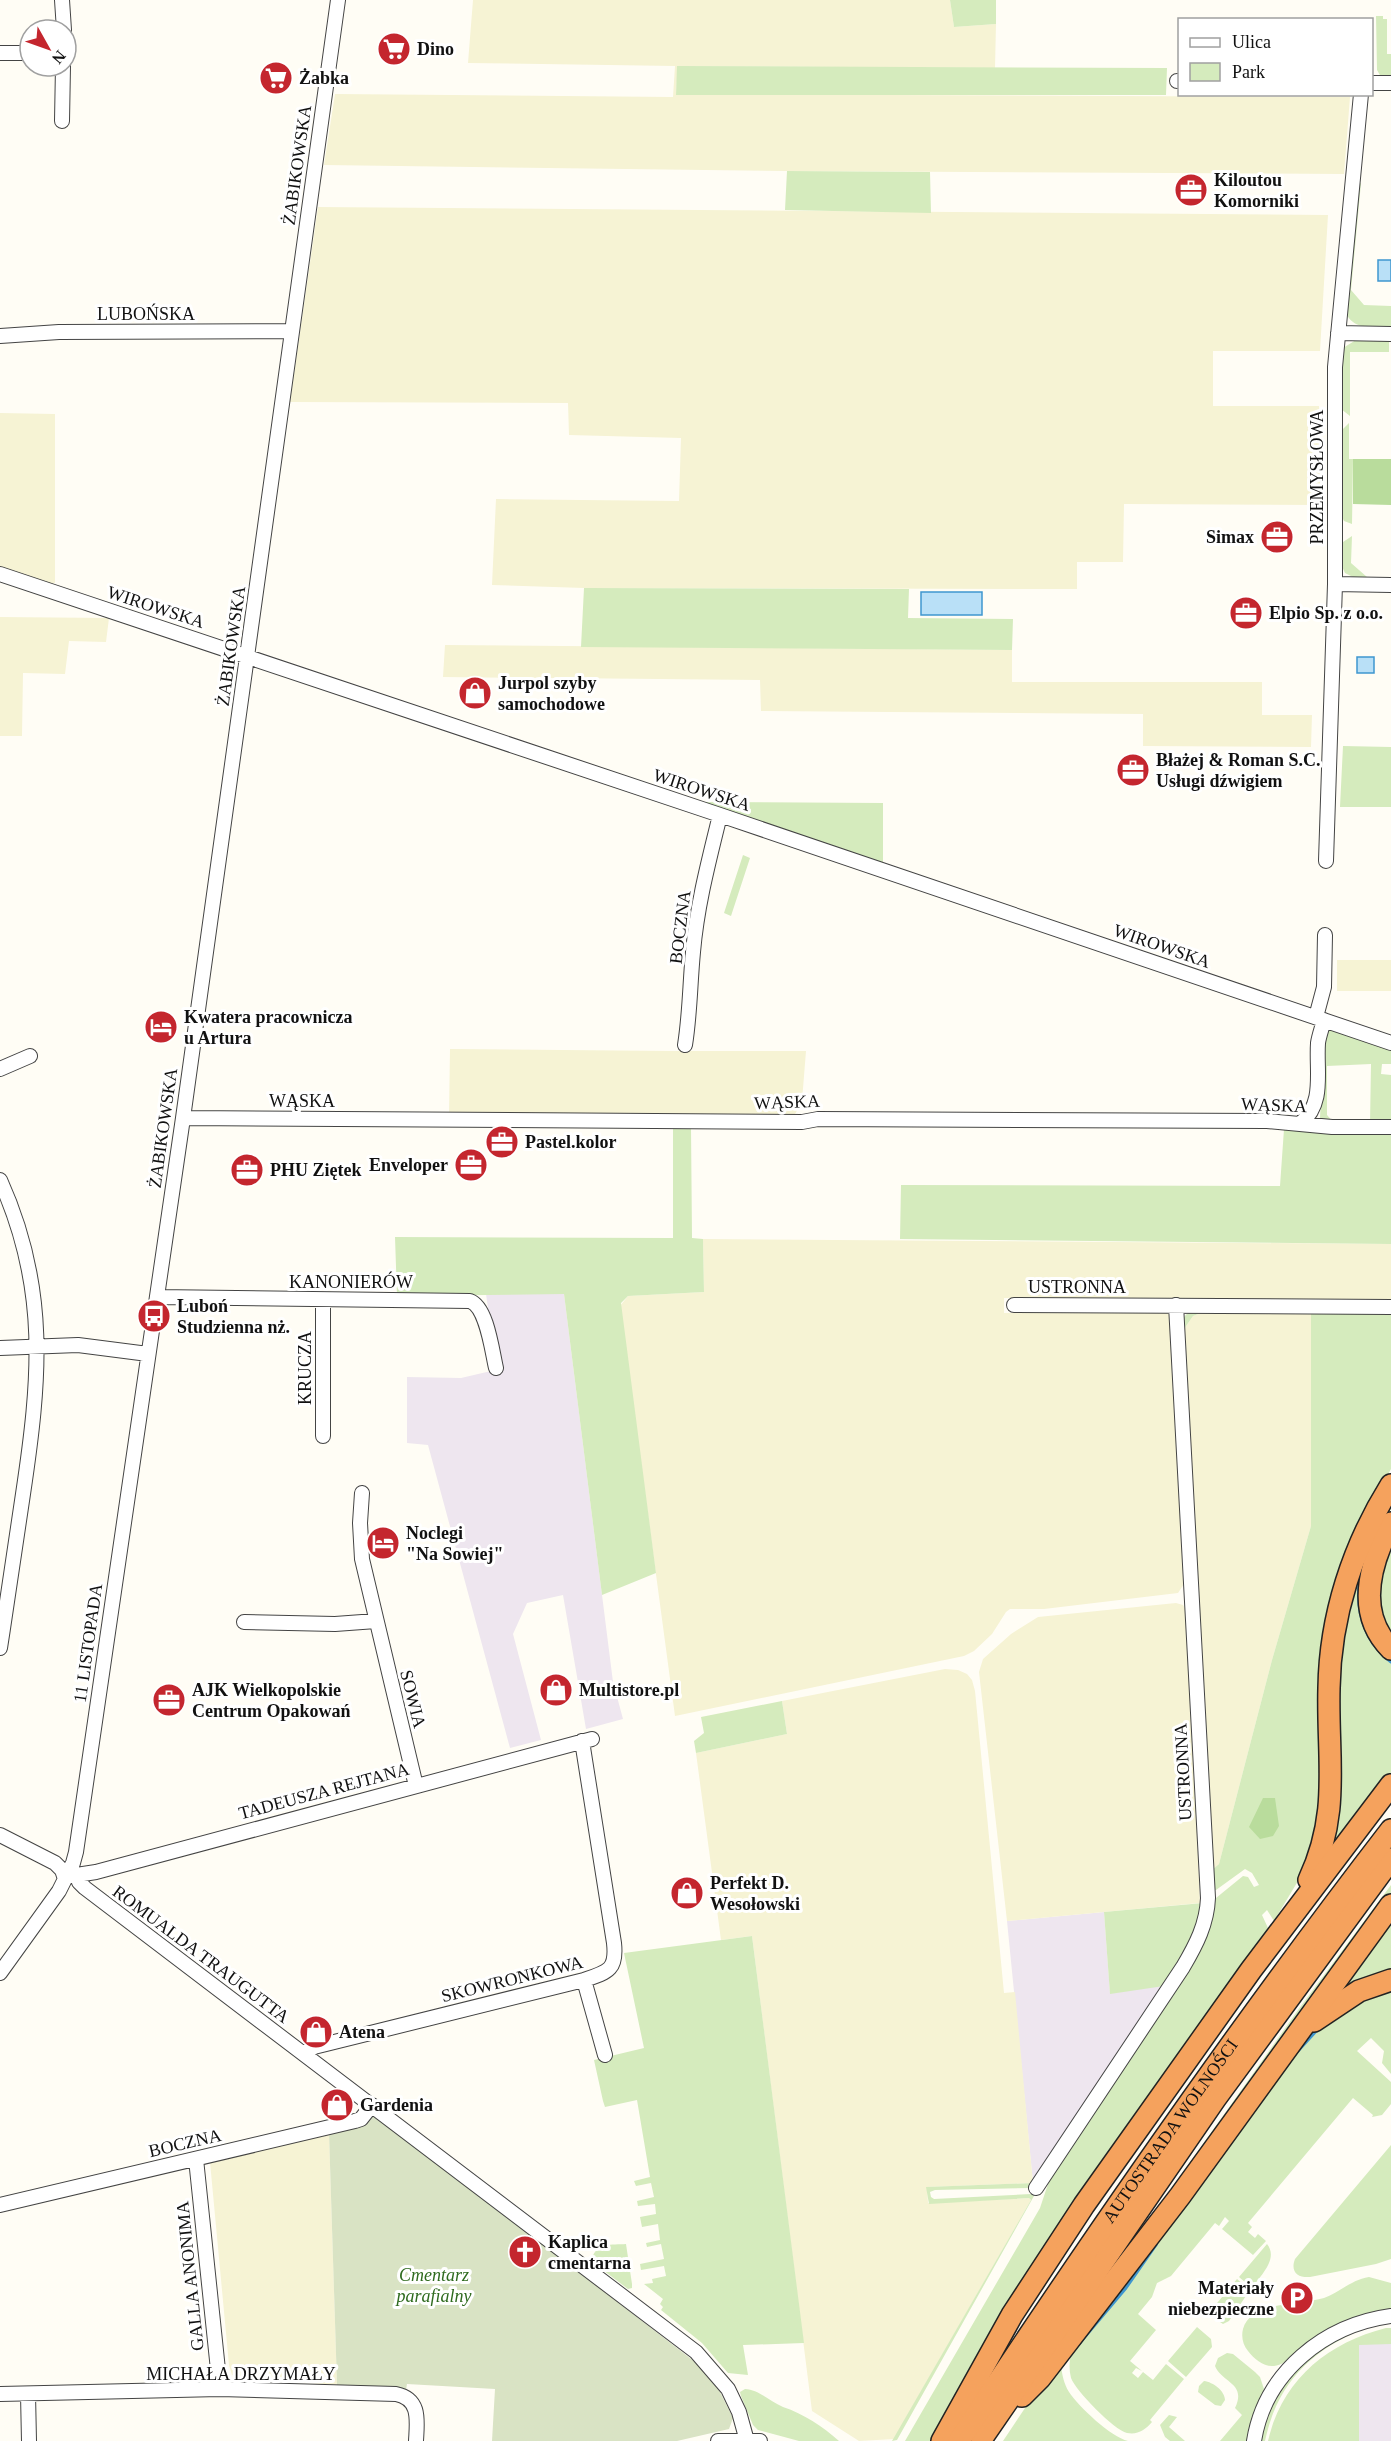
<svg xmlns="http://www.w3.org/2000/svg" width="1391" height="2441" viewBox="0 0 1391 2441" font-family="'Times New Roman',serif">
<rect width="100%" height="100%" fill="#fffdf5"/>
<!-- industrial -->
<path fill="#eee6ef" d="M486 1294H564L613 1682 623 1719 586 1729 563 1595 527 1603 513 1634 541 1740 510 1748 428 1445 407 1443V1377L461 1378 491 1371 490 1323Z
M1104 1912 1110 1993 1164 1985 1108 2067 1033 2183 1007 1921Z
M1359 2344H1391V2441H1359Z"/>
<!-- farmland -->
<path fill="#f6f3d4" d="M473 0H950L954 27 996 24 995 68 678 66 676 94 1350 97 1344 174 787 171 324 165 335 94 673 97 675 66 468 63Z
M318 207 1328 215 1320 351H1213V406H1319L1321 505 1124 504 1123 562H1077V589L584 588 492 585 496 499 679 501 681 438 569 435 568 403 290 402Z
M0 413 55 414V583H42L0 569Z
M0 617 109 618 106 642 69 641 65 674 23 673 22 736H0Z
M445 645 1012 650V682H1262V715H1312L1311 747 1143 746V714L761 711 760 680 443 677Z
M1337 960H1391V991H1337Z
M450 1049 672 1051H806L802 1101 793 1118 449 1117Z
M703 1239 1391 1244V1300L1004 1298V1313L1163 1310 1171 1316 1186 1581 1178 1593 1044 1609H1010L1006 1612 992 1634 974 1651 964 1656 675 1716 620 1306 628 1296 704 1292Z
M1203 1312 1311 1314V1526L1272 1660 1219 1864 1212 1870 1184 1329 1193 1316Z
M1176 1603 1183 1605 1188 1614 1200 1903 1007 1921 979 1672 983 1659 1011 1634 1038 1617Z
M945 1669 958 1670 967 1674 972 1680 975 1691 1004 1993 1015 1992 1033 2183 927 2187 928 2203 1029 2198 1031 2200 894 2439 859 2441 812 2411 752 1936 721 1940 696 1753 787 1734 782 1701Z
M329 2133 337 2385 240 2377 232 2375 229 2365 210 2162Z"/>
<!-- green -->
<path fill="#d5ebbd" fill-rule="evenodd" d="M950 0H996V24L954 27Z
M1376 16H1383V19H1387V54H1391V79L1381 77 1377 70Z
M677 66 1167 68 1166 95H676Z
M787 171 930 172 931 213 785 210Z
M1361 183 1351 290 1364 305 1391 306V327C1374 327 1354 331 1346 313L1358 185Z
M1389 339V352H1350V416L1341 409 1343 348 1356 340Z
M1349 423V459H1353L1352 524 1344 521 1341 515 1343 474 1341 431Z
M1352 536 1351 563 1367 577 1391 579H1357L1345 573C1340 564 1340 552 1343 542Z
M584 588 909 589 908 618 1013 619 1012 650 581 647Z
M1343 746 1391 747V807H1340Z
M699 802 883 803V864Z
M743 855 750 858 731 916 724 913Z
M1332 1029 1391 1048V1064H1382L1381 1074 1391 1075V1124H1370L1371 1064 1327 1066V1115L1335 1124 1320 1118 1324 1039 1327 1031Z
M673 1127H691L692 1238 703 1239 704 1292 628 1296 621 1303 656 1573 602 1595 564 1294 397 1296 395 1237 673 1238Z
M1284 1129 1391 1130V1244L900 1239 901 1185 1280 1186Z
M1203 1309 1391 1310V1469L1356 1532 1332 1598 1320 1674 1323 1770 1321 1812 1311 1853 1304 1871 1274 1921 1267 1910 1262 1915 1268 1928 1060 2222 1010 2302 930 2441H905L1040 2208 1050 2178 1197 1950 1216 1898 1243 1876 1248 1877 1254 1887 1259 1885 1252 1873 1245 1869 1216 1890 1211 1889 1181 1329C1182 1314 1189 1310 1203 1309ZM1203 1312 1311 1314V1526L1272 1660 1219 1864 1212 1870 1184 1329 1193 1316Z
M1391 1494V1509L1370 1553 1391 1658V1777L1323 1867 1342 1615Z
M1391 1531V1644L1385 1637 1375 1573Z
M782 1701 787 1734 696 1753 694 1741 704 1733 701 1717Z
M1391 1885V1898L1270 2061 1149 2220 1298 2010Z
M1203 1903C1203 1943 1141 2024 1118 2059H1113L1164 1986 1110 1994 1104 1912Z
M1391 1912V1976L1323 2003Z
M752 1936 804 2343 743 2345 748 2375 728 2373 702 2343 661 2310 663 2307 660 2304 663 2299 644 2284 653 2283 652 2279 666 2276 664 2266 641 2270 640 2264 664 2259 661 2244 647 2247 646 2243 660 2240 658 2224 642 2227 640 2217 656 2214 655 2204 638 2206 637 2201 654 2197 651 2183 636 2186 634 2181 650 2177 637 2100 605 2107 603 2101 618 2097 603 2101 594 2060 644 2048 624 1953Z
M1391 1986V2074L1382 2063 1384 2051 1371 2038 1357 2051 1391 2082V2104L1382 2115 1372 2117 1373 2115 1353 2098 1248 2223 1252 2227 1248 2232 1255 2238 1258 2234 1266 2241 1253 2255 1222 2229 1229 2221 1225 2217 1219 2226 1215 2223 1171 2276 1157 2283 1152 2297 1138 2314 1156 2330 1130 2361 1142 2371 1136 2368 1132 2373 1138 2378 1143 2372 1153 2380 1166 2364 1184 2379 1150 2420 1152 2422C1145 2430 1138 2435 1127 2433 1114 2430 1076 2391 1071 2378 1069 2370 1069 2362 1071 2354L1300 2043 1326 2018Z
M1104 2074 1106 2077 1030 2188 935 2190 930 2192 931 2197 934 2199 1031 2194 1034 2196 897 2440 892 2441 1031 2200 1029 2198 929 2204 926 2187 1033 2183Z
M1391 2145V2259L1376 2264 1310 2277C1298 2278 1290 2272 1295 2259Z
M626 2244 632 2284V2288L628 2289 595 2264 592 2259C596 2242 612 2245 626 2244Z
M1267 2244C1279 2259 1260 2276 1252 2288L1239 2277Z
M1369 2277 1391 2283V2310C1365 2313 1340 2321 1318 2335 1306 2343 1288 2365 1274 2366 1264 2367 1254 2359 1248 2351 1243 2345 1241 2337 1243 2329 1250 2301 1301 2305 1324 2298 1340 2292 1351 2280 1369 2277Z
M1237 2279 1250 2290 1229 2321 1223 2324 1208 2314Z
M1197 2327 1211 2339 1212 2347 1186 2377 1168 2361Z
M1386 2328H1391V2344L1359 2345V2441H1268C1282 2380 1327 2343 1386 2328Z
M1363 2329C1310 2351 1277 2384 1265 2441H1261C1268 2404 1293 2361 1328 2343 1339 2337 1351 2333 1363 2329Z
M1227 2353 1233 2354 1255 2372 1260 2377 1264 2389 1249 2441H1220L1242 2415 1235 2408C1247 2383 1222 2383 1215 2366L1218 2358Z
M1061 2365C1062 2375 1064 2384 1069 2392 1079 2407 1111 2437 1128 2441H1003L1037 2390Z
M1204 2381C1213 2382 1225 2391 1225 2400L1221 2406 1215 2405 1198 2392 1199 2386Z
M745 2389C760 2390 770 2402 783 2407 804 2414 822 2426 839 2441H799L758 2430 753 2425 741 2396 740 2392Z
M1169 2415 1177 2417 1169 2427 1185 2441H1170L1165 2437 1160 2425Z"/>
<!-- forest -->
<path fill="#b9dc9c" d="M1353 459H1391V505L1353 504Z
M1263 1798H1275L1279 1826 1273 1836 1260 1839 1249 1827Z"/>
<!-- cemetery -->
<path fill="#d9e3c4" d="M372 2112 695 2362 718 2388 733 2418 729 2429 677 2441H492L495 2389 407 2384 406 2390 337 2385 329 2133 367 2123V2118Z"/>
<!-- water -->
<path fill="#b9e0f7" stroke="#3f96cf" stroke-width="1.5" d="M1378 260H1391V281H1378Z
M921 592H982V615H921Z
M1357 657H1374V673H1357Z"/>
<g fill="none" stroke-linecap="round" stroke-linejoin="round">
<!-- stream -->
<path stroke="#3f96cf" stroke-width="3" d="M1361 1569C1354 1605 1361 1639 1391 1662
M1298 2051 1318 2029
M1078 2345 1126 2288 1156 2245"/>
<!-- minor casing -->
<g stroke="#444" stroke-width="16">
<path id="minor" d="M62 0 64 30
M0 53H30
M1177 81H1180
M1372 83H1391
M62 121 63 66
M1338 333 1391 334
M0 336 59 332 292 331
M0 574 720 815 1391 1043
M1335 584 1391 585
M1326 861 1335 584V367L1361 94
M1316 1017 1324 987 1325 935
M685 1045C690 1014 690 983 693 952 697 905 709 860 720 815
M0 1069 30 1056
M183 1118 802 1122 818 1119 1267 1121 1332 1127H1391
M1301 1123C1325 1103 1316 1072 1318 1043 1319 1036 1322 1028 1324 1020
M0 1180C49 1288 40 1380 23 1494 15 1546 8 1597 0 1648
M157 1297 470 1301C487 1307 492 1351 496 1368
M323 1300V1436
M1014 1305 1391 1307
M0 1348 78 1345 148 1354
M362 1493 360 1523 362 1559 416 1786
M244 1622 335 1624 376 1621
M0 1835 55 1863 62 1870 64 1876
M70 1876 96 1872 592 1739
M77 1876 79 1882 85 1888 696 2352 728 2389 739 2412 747 2441
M0 1973 59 1891 73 1863 76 1852 183 1118 338 0
M584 1980 605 2055
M304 2054 314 2047 584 1980C608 1972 617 1970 614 1943L582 1741
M196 2159 220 2389
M1036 2188 1183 1967C1196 1945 1207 1924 1208 1898L1176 1305
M0 2205 355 2121 361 2119 372 2105
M0 2394 220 2389 396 2394C421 2399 417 2421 416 2441
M28 2394 29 2441
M718 2441H760
M1254 2441C1265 2372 1325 2325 1391 2316"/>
</g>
<!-- highway casing -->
<g stroke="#222" stroke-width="24">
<g id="highway">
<path d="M1391 1523C1370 1563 1355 1613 1391 1649"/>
<path d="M1309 1880C1341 1812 1327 1759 1329 1688 1330 1616 1353 1546 1391 1485"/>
<path d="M1314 2021 1359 1991 1391 1980"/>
<path d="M1022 2396 1040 2378 1180 2196 1391 1905"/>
<path d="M982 2438 1215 2099 1391 1859"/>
<path d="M942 2441 1012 2315 1084 2205 1251 1970 1391 1785"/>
<path id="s1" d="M959 2441C1096 2233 1239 2027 1391 1830"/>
</g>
</g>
<!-- minor -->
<use href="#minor" stroke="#fff" stroke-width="14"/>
<!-- highway -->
<use href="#highway" stroke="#f5a25d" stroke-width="21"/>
</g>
<!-- icons -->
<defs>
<g id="supermarket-disc" transform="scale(1.725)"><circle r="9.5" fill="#c4262e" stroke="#fff"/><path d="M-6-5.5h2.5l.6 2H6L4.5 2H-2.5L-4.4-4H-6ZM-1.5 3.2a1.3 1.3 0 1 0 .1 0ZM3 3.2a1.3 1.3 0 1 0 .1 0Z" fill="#fff"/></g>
<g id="office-disc" transform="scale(1.725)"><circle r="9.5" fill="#c4262e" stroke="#fff"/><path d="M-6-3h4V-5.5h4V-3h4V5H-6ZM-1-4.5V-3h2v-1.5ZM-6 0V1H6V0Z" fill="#fff"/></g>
<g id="shop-disc" transform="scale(1.725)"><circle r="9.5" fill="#c4262e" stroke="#fff"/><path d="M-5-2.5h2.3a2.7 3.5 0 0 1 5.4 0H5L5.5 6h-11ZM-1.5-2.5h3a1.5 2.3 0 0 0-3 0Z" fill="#fff"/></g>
<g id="hotel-disc" transform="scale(1.725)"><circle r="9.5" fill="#c4262e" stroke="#fff"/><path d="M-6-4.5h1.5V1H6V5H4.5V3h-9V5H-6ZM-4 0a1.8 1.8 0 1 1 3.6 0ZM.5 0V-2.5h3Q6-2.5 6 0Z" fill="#fff"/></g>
<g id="bus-disc" transform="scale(1.725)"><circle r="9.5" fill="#c4262e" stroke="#fff"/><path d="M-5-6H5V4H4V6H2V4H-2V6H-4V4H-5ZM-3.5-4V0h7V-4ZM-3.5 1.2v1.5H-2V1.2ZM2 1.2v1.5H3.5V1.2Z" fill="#fff"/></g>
<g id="church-disc" transform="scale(1.725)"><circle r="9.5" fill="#c4262e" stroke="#fff"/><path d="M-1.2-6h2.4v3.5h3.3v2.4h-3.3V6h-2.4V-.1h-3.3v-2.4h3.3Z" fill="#fff"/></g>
<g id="parking-disc" transform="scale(1.725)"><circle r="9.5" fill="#c4262e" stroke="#fff"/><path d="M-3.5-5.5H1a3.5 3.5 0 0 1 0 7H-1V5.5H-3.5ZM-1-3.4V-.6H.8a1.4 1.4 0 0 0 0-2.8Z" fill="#fff"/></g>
</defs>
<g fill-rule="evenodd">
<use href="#supermarket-disc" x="394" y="49"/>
<use href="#supermarket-disc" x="276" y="78"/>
<use href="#office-disc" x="1191" y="190"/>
<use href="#office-disc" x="1277" y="537"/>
<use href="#office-disc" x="1246" y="613"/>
<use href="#shop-disc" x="475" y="693"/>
<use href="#office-disc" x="1133" y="770"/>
<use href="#hotel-disc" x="161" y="1027"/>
<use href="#office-disc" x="502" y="1142"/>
<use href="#office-disc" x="471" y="1165"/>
<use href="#office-disc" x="247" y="1170"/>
<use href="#bus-disc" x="154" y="1316"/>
<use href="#hotel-disc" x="383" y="1543"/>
<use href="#shop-disc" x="556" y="1690"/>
<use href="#office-disc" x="169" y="1700"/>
<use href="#shop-disc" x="687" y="1893"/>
<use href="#shop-disc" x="316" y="2032"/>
<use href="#shop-disc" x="337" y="2105"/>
<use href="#church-disc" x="525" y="2252"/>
<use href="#parking-disc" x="1297" y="2298"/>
</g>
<g text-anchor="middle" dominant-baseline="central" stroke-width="6" stroke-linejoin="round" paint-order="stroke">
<!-- poi labels -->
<g font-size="18" font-weight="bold" fill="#111" stroke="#fff" text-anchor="start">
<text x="417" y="49">Dino</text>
<text x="299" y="78">Żabka</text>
<text x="1214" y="180">Kiloutou<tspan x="1214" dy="21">Komorniki</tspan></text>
<text x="1254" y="537" text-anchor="end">Simax</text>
<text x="1269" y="613">Elpio Sp. z o.o.</text>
<text x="498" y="683">Jurpol szyby<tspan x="498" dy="21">samochodowe</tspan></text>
<text x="1156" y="760">Błażej &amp; Roman S.C.<tspan x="1156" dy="21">Usługi dźwigiem</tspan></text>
<text x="184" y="1017">Kwatera pracownicza<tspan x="184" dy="21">u Artura</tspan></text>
<text x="525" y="1142">Pastel.kolor</text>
<text x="448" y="1165" text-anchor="end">Enveloper</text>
<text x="270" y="1170">PHU Ziętek</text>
<text x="177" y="1306">Luboń<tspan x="177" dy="21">Studzienna nż.</tspan></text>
<text x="406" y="1533">Noclegi<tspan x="406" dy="21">"Na Sowiej"</tspan></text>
<text x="192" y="1690">AJK Wielkopolskie<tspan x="192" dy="21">Centrum Opakowań</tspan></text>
<text x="579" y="1690">Multistore.pl</text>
<text x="710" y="1883">Perfekt D.<tspan x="710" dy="21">Wesołowski</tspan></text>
<text x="339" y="2032">Atena</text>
<text x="360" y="2105">Gardenia</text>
<text x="548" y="2242">Kaplica<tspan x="548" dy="21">cmentarna</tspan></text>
<text x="1274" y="2288" text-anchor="end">Materiały<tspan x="1274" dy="21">niebezpieczne</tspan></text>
</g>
<!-- street labels -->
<g font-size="18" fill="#111" stroke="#fff">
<text transform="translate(297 165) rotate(-82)">ŻABIKOWSKA</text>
<text x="146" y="314">LUBOŃSKA</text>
<text transform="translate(1317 477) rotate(-90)">PRZEMYSŁOWA</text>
<text transform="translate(156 607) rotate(18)">WIROWSKA</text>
<text transform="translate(231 646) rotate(-82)">ŻABIKOWSKA</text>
<text transform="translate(702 790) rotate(18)">WIROWSKA</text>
<text transform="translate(680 927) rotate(-83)">BOCZNA</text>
<text transform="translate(1162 946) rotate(19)">WIROWSKA</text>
<text x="302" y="1101">WĄSKA</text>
<text transform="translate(787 1102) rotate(-2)">WĄSKA</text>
<text transform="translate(1274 1105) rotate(2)">WĄSKA</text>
<text transform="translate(163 1128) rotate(-82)">ŻABIKOWSKA</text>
<text x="351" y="1282">KANONIERÓW</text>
<text x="1077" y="1287">USTRONNA</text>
<text transform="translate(305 1368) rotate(-90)">KRUCZA</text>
<text transform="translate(88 1643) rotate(-82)">11 LISTOPADA</text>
<text transform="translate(413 1699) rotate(76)">SOWIA</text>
<text transform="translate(1183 1772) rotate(-93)">USTRONNA</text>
<text transform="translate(324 1791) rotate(-15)">TADEUSZA REJTANA</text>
<text transform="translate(201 1954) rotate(37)">ROMUALDA TRAUGUTTA</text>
<text transform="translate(512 1979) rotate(-14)">SKOWRONKOWA</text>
<text stroke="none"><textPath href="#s1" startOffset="375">AUTOSTRADA WOLNOŚCI</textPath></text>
<text transform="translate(185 2143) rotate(-13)">BOCZNA</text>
<text transform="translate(190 2276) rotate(-96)">GALLA ANONIMA</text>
<text x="241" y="2374">MICHAŁA DRZYMAŁY</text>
</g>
<!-- park labels -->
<g font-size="18" font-style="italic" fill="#2f6b1f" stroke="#fff">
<text x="434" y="2275">Cmentarz<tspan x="434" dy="21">parafialny</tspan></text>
</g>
</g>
<!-- legend -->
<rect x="1178" y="18" width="195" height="78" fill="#ffffff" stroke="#a0a0a0" stroke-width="1.5"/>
<rect x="1190" y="38" width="30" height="9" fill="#ffffff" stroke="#a0a0a0" stroke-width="1.5"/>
<text x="1232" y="48" font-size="18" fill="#111111">Ulica</text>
<rect x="1190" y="63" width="30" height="18" fill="#d5ebbd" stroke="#a0a0a0" stroke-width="1.5"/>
<text x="1232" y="78" font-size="18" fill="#111111">Park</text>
<!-- north arrow -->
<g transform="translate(48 48) rotate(130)"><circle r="28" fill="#ffffff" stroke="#a0a0a0" stroke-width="1.5"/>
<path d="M0-4.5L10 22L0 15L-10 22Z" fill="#c4262e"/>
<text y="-9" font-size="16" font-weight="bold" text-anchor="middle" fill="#111111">N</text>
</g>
</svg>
